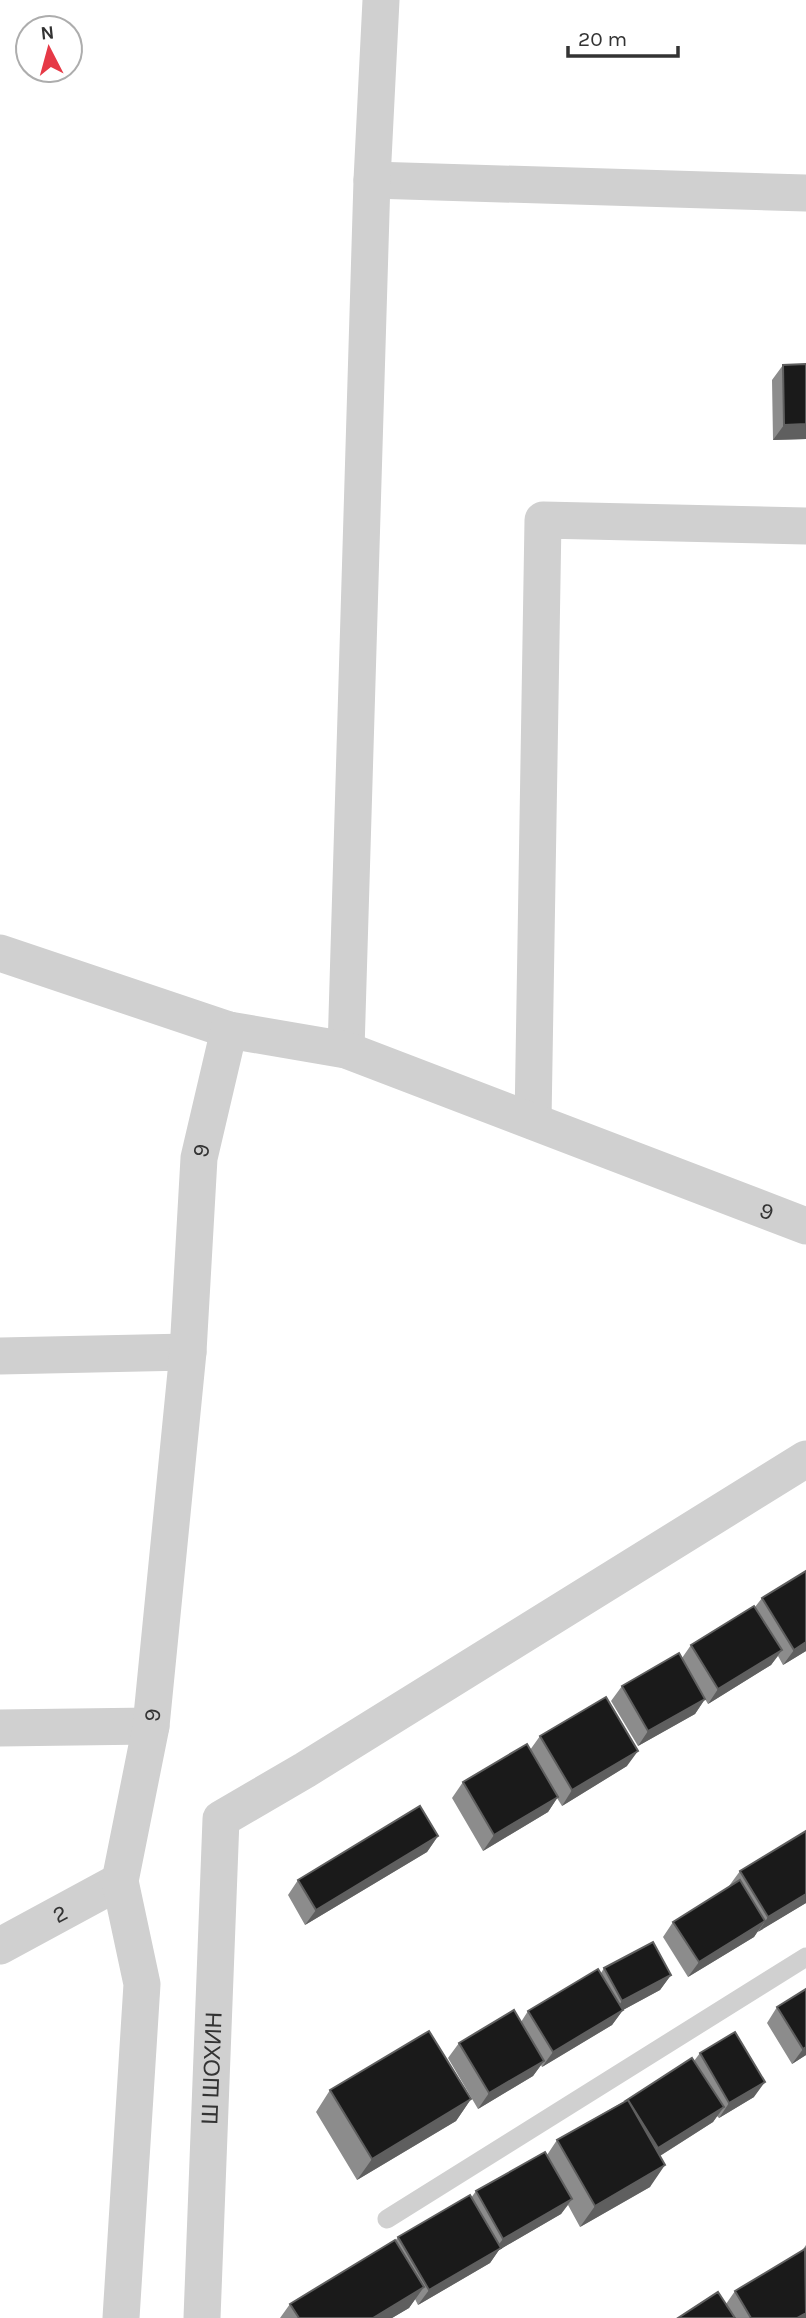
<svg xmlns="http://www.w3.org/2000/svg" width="806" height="2318" viewBox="0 0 806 2318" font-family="Karla,sans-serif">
<rect width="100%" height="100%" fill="#fff"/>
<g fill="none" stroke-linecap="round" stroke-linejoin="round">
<!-- lane -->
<path stroke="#d0d0d0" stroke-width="19" d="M387 2219 806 1957"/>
<!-- street -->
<g stroke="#d0d0d0" stroke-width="37">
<path d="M372 180 806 193"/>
<path d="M0 953 229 1030"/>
<path d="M346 1050 372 180 381 0"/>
<path d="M533 1121 543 520 806 526"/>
<path d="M0 1356 188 1352"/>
<path d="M0 1728 151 1726"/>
<path id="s1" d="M0 1946 120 1881"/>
<path id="s2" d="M121 2318 142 1984 120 1881 151 1726 188 1352 199 1158 229 1030 346 1050 806 1226"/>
<path id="s3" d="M202 2318 221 1819 305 1770 806 1459"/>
</g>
</g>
<!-- wall -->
<path fill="#8c8c8c" d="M783 365 806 439 773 440 772 380Z
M806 1571V1651L783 1665 778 1656 771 1665 708 1704 705 1699 695 1714 638 1746 611 1701 622 1686 682 1658 691 1645 755 1607 762 1598Z
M540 1736 627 1766 562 1806 557 1798 548 1812 483 1851 452 1798 463 1782 530 1750Z
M806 1831V1903L757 1932 754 1937 688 1977 663 1937 673 1922 730 1887 729 1886 740 1871Z
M438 1836 427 1852 305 1925 288 1895 298 1880Z
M604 1968 671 1975 660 1990 623 2010 612 2025 542 2067 541 2065 533 2076 478 2109 448 2058 459 2043 521 2022 528 2011 601 1973Z
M806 1989V2055L792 2064 767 2023 777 2007Z
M700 2053 754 2097 719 2118 717 2116 713 2122 660 2156 650 2187 580 2227 568 2205 561 2214 499 2250 490 2263 418 2305 415 2299 409 2308 392 2318H280L290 2304 395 2241 398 2237 471 2198 476 2191 547 2155 557 2140 694 2061Z
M330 2090 471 2099 456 2121 357 2180 316 2112Z
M806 2245V2318H678L726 2304 735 2291 801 2252Z"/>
<!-- shaded-wall -->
<path fill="#5f5f5f" d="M806 424V439L773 440 784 425Z
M806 1642V1651L783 1665 794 1650Z
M782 1650 771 1665 708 1704 718 1689Z
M705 1699 695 1714 638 1746 648 1731Z
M638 1751 627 1766 562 1806 572 1790Z
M558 1797 548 1812 483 1851 494 1835Z
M438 1836 427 1852 305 1925 316 1910Z
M806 1894V1903L758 1932 768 1917Z
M765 1921 754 1937 688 1977 699 1962Z
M671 1975 660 1990 623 2010 612 2025 542 2067 553 2052 611 2016 622 2001Z
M806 2047V2055L792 2064 803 2049Z
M544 2061 533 2076 478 2109 489 2093Z
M765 2082 754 2097 719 2118 729 2103Z
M471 2099 456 2121 357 2180 372 2159Z
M724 2107 713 2122 647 2164 658 2148Z
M665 2165 650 2187 580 2227 595 2206Z
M572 2199 561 2214 499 2250 490 2263 418 2305 429 2290 493 2252 503 2239Z
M424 2287 409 2308 392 2318H373Z
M806 2313V2318H797Z"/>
<!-- building -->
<path fill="#1a1a1a" stroke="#5f5f5f" stroke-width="2" d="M806 364V424L784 425 783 365Z
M806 1571V1642L794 1650 762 1598Z
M754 1606 782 1650 718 1689 691 1645Z
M679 1653 705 1699 648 1731 622 1686Z
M606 1697 638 1751 572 1790 540 1736Z
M527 1744 558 1797 494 1835 463 1782Z
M420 1806 438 1836 316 1910 298 1880Z
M806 1831V1894L768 1917 740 1871Z
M740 1880 765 1921 699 1962 673 1922Z
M653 1942 671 1975 622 2001 604 1968Z
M598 1969 623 2010 553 2052 528 2011Z
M806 1989V2047L803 2049 777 2007Z
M514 2010 544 2061 489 2093 459 2043Z
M429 2031 471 2099 372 2159 330 2090Z
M735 2032 765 2082 729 2103 700 2053Z
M692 2058 724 2107 658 2148 628 2100H627Z
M628 2100 665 2165 595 2206 557 2140Z
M545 2152 572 2199 503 2239 476 2191Z
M470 2195 501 2248 429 2290 398 2237Z
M395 2240 424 2287 373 2318H299L290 2304Z
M805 2249 806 2313 797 2318H751L735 2291Z
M718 2292 735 2318H678Z"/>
<g text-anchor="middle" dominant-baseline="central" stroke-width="7" stroke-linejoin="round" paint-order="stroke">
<!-- street labels -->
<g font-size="23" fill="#333" stroke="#fff">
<text stroke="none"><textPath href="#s2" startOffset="1176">9</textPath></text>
<text stroke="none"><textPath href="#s2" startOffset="1869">9</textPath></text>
<text stroke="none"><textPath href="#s2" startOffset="609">9</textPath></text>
<text stroke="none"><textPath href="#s1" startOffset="68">2</textPath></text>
<text stroke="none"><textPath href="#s3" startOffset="250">Ш ШОХИН</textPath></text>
</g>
</g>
<!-- north arrow -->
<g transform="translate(49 49) rotate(354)"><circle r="33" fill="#ffffff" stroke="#adadad" stroke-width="2"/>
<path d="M0-5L12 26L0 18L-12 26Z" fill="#e63946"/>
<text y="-10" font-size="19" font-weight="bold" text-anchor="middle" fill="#333333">N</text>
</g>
<!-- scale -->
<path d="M568 46v10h110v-10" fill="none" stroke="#333333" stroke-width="3.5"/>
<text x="578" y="46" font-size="21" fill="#333333" stroke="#ffffff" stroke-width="5" paint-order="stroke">20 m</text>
</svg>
